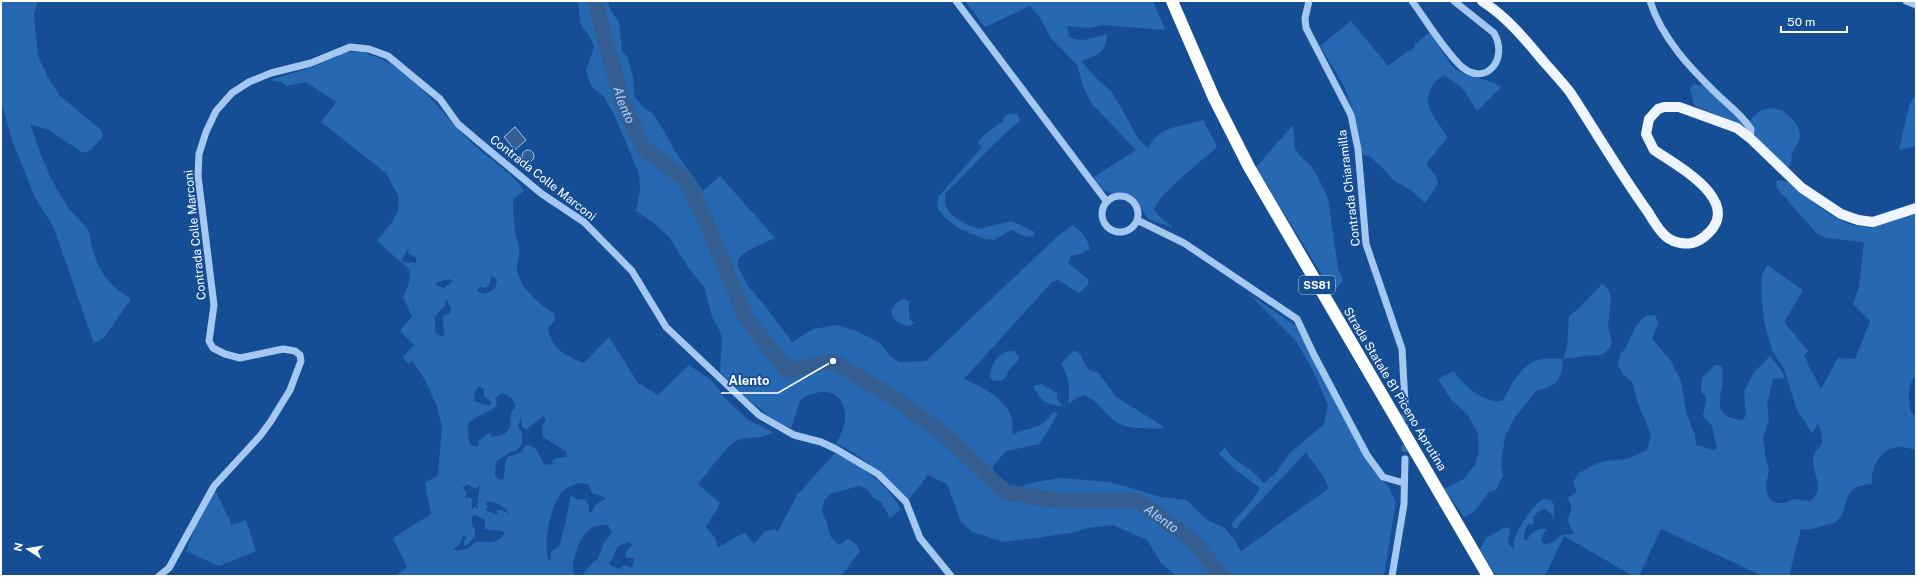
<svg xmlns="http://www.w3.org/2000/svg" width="1917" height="577" viewBox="0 0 1917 577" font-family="'Public Sans',sans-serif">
<rect width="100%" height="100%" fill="#154e94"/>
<!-- green -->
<path fill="#2768b2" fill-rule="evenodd" d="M1 1H38L34 14 38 56 47 75 59 95 101 130 103 136 91 150 83 153 49 130 30 124C40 153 50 182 68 207 73 215 83 222 88 230 91 234 90 242 92 248 101 275 107 283 131 299L103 339 94 343 53 226 35 197 12 140 1 101Z
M578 1H607L613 15 619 21 622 51 628 58 633 77 634 96 643 107 652 113 664 131 673 148 703 191 720 176 775 238 749 250 741 256 738 260V266L748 286 766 307 792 342 813 329 836 325 854 330 879 342 891 357 899 362 926 361 1059 235 1073 225C1082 232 1087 237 1090 249L1080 254 1071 256 1068 263 1087 278 1089 284 1079 293 1058 280 1052 282 964 379C980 386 1004 397 1011 416 1013 422 1012 428 1013 435 1022 429 1033 429 1042 424 1047 421 1050 416 1053 412L1058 413 1040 444 1006 451 993 466 994 475 1001 484 1017 487 1041 481 1061 478 1110 482 1161 497 1187 500 1195 509 1209 521 1225 528 1235 540 1241 551 1329 488 1325 479 1306 452 1240 523 1237 529 1233 528 1232 523 1252 501 1260 488 1238 472 1219 454 1225 447 1232 457 1254 473 1264 483 1274 475 1290 453 1324 424 1328 405 1312 369 1296 341 1248 293 1296 326 1346 422 1376 472 1390 489 1396 502 1384 576H1176L1161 563 1147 540 1113 525 1088 528 1071 533 1004 542 972 532 961 522 947 484 928 475 908 501C887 477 864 457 836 443 857 412 840 377 801 399L791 428C762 415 743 394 720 372L722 336 712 316 704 287 688 267 669 237 654 223 636 211 640 191 639 173 613 112 604 97 591 86 586 71 594 47 591 39 580 23Z
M965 1H1153L1165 30 1103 25 1089 28 1067 26 1069 37C1083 44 1093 37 1107 34 1105 55 1098 54 1081 61L1097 79 1112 92 1139 140 1148 148C1150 145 1152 140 1155 138 1166 126 1188 125 1203 120L1217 146 1214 150C1200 162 1158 194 1154 210L1161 218 1174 228 1148 219 1138 202 1131 195 1110 193 1102 189 1094 177 1136 150 1092 104 1084 89 1077 65 1051 38 1040 18 1030 6 985 27Z
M1351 21 1388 66 1408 51H1410L1415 47 1414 45 1430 32C1435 40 1450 66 1457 70 1471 79 1488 78 1501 87L1477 111C1467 94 1462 84 1443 76 1436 80 1431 85 1429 93 1424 112 1440 121 1447 138L1426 164 1436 176 1438 184 1425 203 1411 190 1393 180 1383 168 1369 156 1363 155 1354 113 1343 84 1320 46Z
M346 52C351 52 357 51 362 52 367 53 373 56 379 58 421 78 440 113 473 144 490 160 511 171 524 191L513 199C513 217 514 230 519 247 521 254 516 262 517 269 519 287 539 305 554 313L555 320 548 329C552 349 566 356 584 363L609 337 638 383 658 395 689 365 711 380 725 398 747 419 773 432C761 440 753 436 740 439 727 443 708 473 698 484L720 503C716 512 710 518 706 527L715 538 718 547C728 543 735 536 745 533L754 544 765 531 775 529 778 531 798 494 835 453C864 468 884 481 901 509L890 518 881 502 873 498 867 489 859 486 830 494 824 500 822 512 828 525V529L831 537 838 545 848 539 856 544 860 551 841 576H584L583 574 592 563 598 559 604 543 612 533 608 525C589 523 579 538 576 554 573 563 571 567 575 576H395L407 567 393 538 431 514 425 483 438 475 442 427 437 407 425 380 412 361 408 364 403 357 414 345 400 331 412 316 403 297 409 283 410 270 377 241 392 222 398 210 399 197 386 173 321 122 336 102 306 82 287 86 281 82 270 80 313 67ZM409 247 408 253 416 258V263L403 262 402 259ZM492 276 497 280 495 289 484 294 477 291 480 286 482 288 488 287ZM449 279 453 281 444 288 436 285V282ZM446 299 451 308 450 313 443 316 444 335 441 336 435 332V316L445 306ZM479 386 484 389V396L492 403 489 406 474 401 475 392ZM502 393 511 397 516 406C510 413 509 417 511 425 506 436 502 435 492 437L489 433 478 441 479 446C468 448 469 440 468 432 468 428 467 427 469 423 476 415 488 413 497 406L495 398ZM543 416 546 421 542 425 543 437 567 452 566 457 556 458 552 461 553 465 544 464C539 456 537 444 525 445L522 452 508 457 505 463 504 479 499 480 495 475 496 462 510 452H515L522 444V433L518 425 521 419 522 427 526 430ZM579 483 588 484 592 493 606 498 595 505 593 511 589 513V506L586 500 577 499 571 495 566 520 559 547 551 551 550 562C541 547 551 503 563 491 568 487 573 485 579 483ZM467 484 475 489 480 486 477 506 479 509 474 507 472 511V499L469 497 466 498V491L462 488ZM487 501C496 503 504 505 509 514L502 510H497L498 515 486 510 488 507 486 504ZM475 515 485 520V529L501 531 505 533C495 546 489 541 475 542 469 549 461 553 453 549L458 546 463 536 467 537 464 541V546L468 544 475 536V530L472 524V517ZM629 542 632 545 625 553 627 558H634L632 568 625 565 618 569 609 564 618 546Z
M1693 84 1705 86 1743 119 1750 121C1762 105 1777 104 1791 118 1796 123 1799 128 1800 134 1801 142 1796 145 1793 151 1791 156 1792 161 1790 166L1785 168 1731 122 1694 105 1690 89Z
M1916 93V146L1899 150 1909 106Z
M1009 114H1017L1020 120 991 147 945 194V205L951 215 968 225 979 229 1011 221 1035 232 1033 236 1027 237 1011 230 994 240 985 239 960 229 945 218 937 207 938 197 982 147 978 142 985 134 1002 122 1005 116Z
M1293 125 1295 148 1300 156 1310 165 1318 177 1328 198 1338 269 1343 281 1333 293 1256 167Z
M1782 180C1794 184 1802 193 1812 201 1858 238 1865 228 1916 210V375C1908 381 1907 401 1911 411 1912 413 1915 416 1916 419 1917 428 1916 440 1916 450 1910 449 1902 446 1897 447 1880 449 1870 469 1872 484 1838 486 1852 507 1837 521 1833 524 1827 525 1822 526 1814 529 1809 530 1801 529L1789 576H1763L1661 529 1639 576H1633L1564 536 1545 576H1496L1480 549 1486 538 1506 527 1510 529 1508 543 1515 550C1514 547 1513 544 1514 541 1516 531 1534 502 1544 499 1548 498 1551 501 1554 504V520L1552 514 1544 509 1539 511 1533 517 1534 524H1528L1524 533V539L1527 540C1532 532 1537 528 1547 529L1542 536 1541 541 1544 544 1551 543 1562 535 1574 534 1567 520C1571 512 1574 506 1567 498L1577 492 1573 482 1579 473 1598 463 1606 461 1627 459 1647 450 1651 435 1637 401 1633 383 1623 374 1618 365 1620 355 1626 347 1636 326 1645 316 1655 315 1658 323 1652 339 1671 361 1681 381 1687 416 1695 434 1696 445 1713 450 1717 449 1712 426 1703 416 1706 400 1705 395 1701 392 1702 378 1715 365H1721C1730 387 1702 416 1742 420L1746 416 1744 391 1755 371 1770 356 1782 371 1785 379 1777 378 1773 379 1767 404 1769 420 1763 437 1766 461 1769 469 1766 486 1768 496 1772 501 1777 503H1786L1793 499 1810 501C1826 489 1813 476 1813 461 1813 445 1829 451 1818 424L1812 433 1797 410 1784 369 1772 350 1764 321 1761 289 1762 275 1767 265 1803 290 1784 322 1808 351 1804 356 1821 389 1838 358 1855 359 1870 321 1853 304 1859 287 1864 242 1826 238 1816 233 1777 188 1776 181Z
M1602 284 1608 289 1611 298 1608 327 1612 343C1604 359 1599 354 1585 356 1578 357 1570 358 1563 359 1561 379 1558 387 1537 390L1513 420 1505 436 1501 464 1503 476 1496 490 1490 491 1473 513 1464 517 1444 489 1464 479 1475 464 1479 452 1478 435 1475 427 1467 414 1451 400 1438 379 1454 371C1464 386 1483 403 1502 401 1512 385 1522 361 1543 359 1550 358 1556 359 1563 359L1567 347 1569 316 1578 309Z
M904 299 909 301V318L914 323 910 326C889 324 884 306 904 299Z
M1008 351H1014L1019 357C1018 363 1015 363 1011 368 1004 376 1008 382 994 381L990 378C991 365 995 356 1008 351Z
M1073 351 1078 352C1085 361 1085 372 1098 372L1116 397 1163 426 1161 429C1146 428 1128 430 1115 421 1102 412 1101 402 1083 395L1068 403C1070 389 1069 376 1061 364Z
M1041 384 1057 393V399L1063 406C1048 406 1039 400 1033 386Z
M215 490 232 525 246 520 256 551 219 566 186 551 196 526Z"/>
<!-- water -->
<path fill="#345e91" stroke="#96c3f4" d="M515 127 526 140 515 150 504 137Z
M522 156a6 6 0 1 1 12 0a6 6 0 1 1-12 0Z"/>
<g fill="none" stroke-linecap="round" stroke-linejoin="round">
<!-- river -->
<path stroke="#345e91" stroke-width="16" id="s1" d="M595 1 622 101 644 149 685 179 703 214 746 318 788 371 833 361 897 400 944 434 1005 492 1060 501H1138L1192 540 1222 576"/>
<!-- minor-tunnel -->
<path stroke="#3869a4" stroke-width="7" stroke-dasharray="7 3.5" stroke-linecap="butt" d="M1405 403V459"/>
<!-- minor -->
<path stroke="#a4c8f1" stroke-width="7" d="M956 1 1107 202
M1309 1 1305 18 1306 28 1351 115 1358 149 1366 244 1402 349 1405 403
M1412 1C1426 20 1445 52 1462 67 1486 87 1509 59 1494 33L1454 1
M1650 1C1662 39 1691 69 1719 96 1731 107 1742 115 1751 129L1750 138
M1906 1 1916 5
M1102 214a18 18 0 1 1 36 0a18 18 0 1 1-36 0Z
M1137 220 1184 243 1297 319 1314 355 1367 455 1383 477 1404 483
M159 576 169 568 214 486 260 436 271 421 290 390 301 361 300 355 295 351 283 349 240 358 225 354 213 348 209 341 214 305 198 176 199 154 206 132 216 111 232 93 249 82 271 73 311 63 350 47 369 49 388 56 440 99 458 124 478 141 542 194 584 222 632 271 666 327 759 415 794 435 821 442 836 449 878 474 906 502 920 538 951 576
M1392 576 1404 504 1405 459"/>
<!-- major -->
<path stroke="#eff5ff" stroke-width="10" d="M1482 1C1507 17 1525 39 1544 62 1553 72 1562 82 1570 92 1596 132 1620 173 1648 212 1653 220 1660 233 1668 238 1669 239 1672 240 1673 241 1685 245 1694 245 1704 237 1747 203 1679 167 1654 150L1646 134 1649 119 1658 109 1664 107H1679L1737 128 1750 138 1802 188 1841 214 1858 220 1873 222 1916 208"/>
<!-- highway -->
<path stroke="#fff" stroke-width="12" d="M1172 1 1214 98 1249 167 1488 576"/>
</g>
<g text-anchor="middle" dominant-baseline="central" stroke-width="3.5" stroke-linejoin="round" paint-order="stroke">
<!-- shield labels -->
<rect fill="#154e94" stroke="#b9cadf" stroke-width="1" x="1299" y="276" width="36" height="18" rx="3"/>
<g font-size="11" font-weight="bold" fill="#fff">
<text x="1317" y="285">SS81</text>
</g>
<!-- street labels -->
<g font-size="12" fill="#fff" stroke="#154e94">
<text transform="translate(543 178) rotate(38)">Contrada Colle Marconi</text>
<text transform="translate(1349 188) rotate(-97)">Contrada Chiaramilla</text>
<text transform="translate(195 235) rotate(-96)">Contrada Colle Marconi</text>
<text transform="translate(1395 389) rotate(59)">Strada Statale 81 Piceno Aprutina</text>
</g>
<!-- water labels -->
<g font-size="13" font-style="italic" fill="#b0d2f8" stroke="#154e94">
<text stroke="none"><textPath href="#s1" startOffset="108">Alento</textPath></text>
<text stroke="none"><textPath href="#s1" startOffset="853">Alento</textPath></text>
</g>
</g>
<!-- callouts -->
<path fill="none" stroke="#fff" stroke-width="1.5" d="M833 361L778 393H721"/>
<circle fill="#fff" stroke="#154e94" stroke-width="1.5" cx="833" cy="361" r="4"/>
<g font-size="13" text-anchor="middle" font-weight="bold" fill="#fff" stroke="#154e94" stroke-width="3.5" stroke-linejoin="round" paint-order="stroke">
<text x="749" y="385">Alento</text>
</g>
<!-- border -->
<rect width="1917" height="577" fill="none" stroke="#ffffff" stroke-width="4"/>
<!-- north arrow -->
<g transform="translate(28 549) rotate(282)" stroke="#154e94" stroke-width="3" paint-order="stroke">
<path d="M0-3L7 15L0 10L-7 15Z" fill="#ffffff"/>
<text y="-6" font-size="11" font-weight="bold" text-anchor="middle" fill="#ffffff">N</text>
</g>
<!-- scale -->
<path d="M1781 26v6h66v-6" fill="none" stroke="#ffffff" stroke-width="2"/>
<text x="1787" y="26" font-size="12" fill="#ffffff" stroke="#154e94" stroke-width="3" paint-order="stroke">50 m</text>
</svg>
